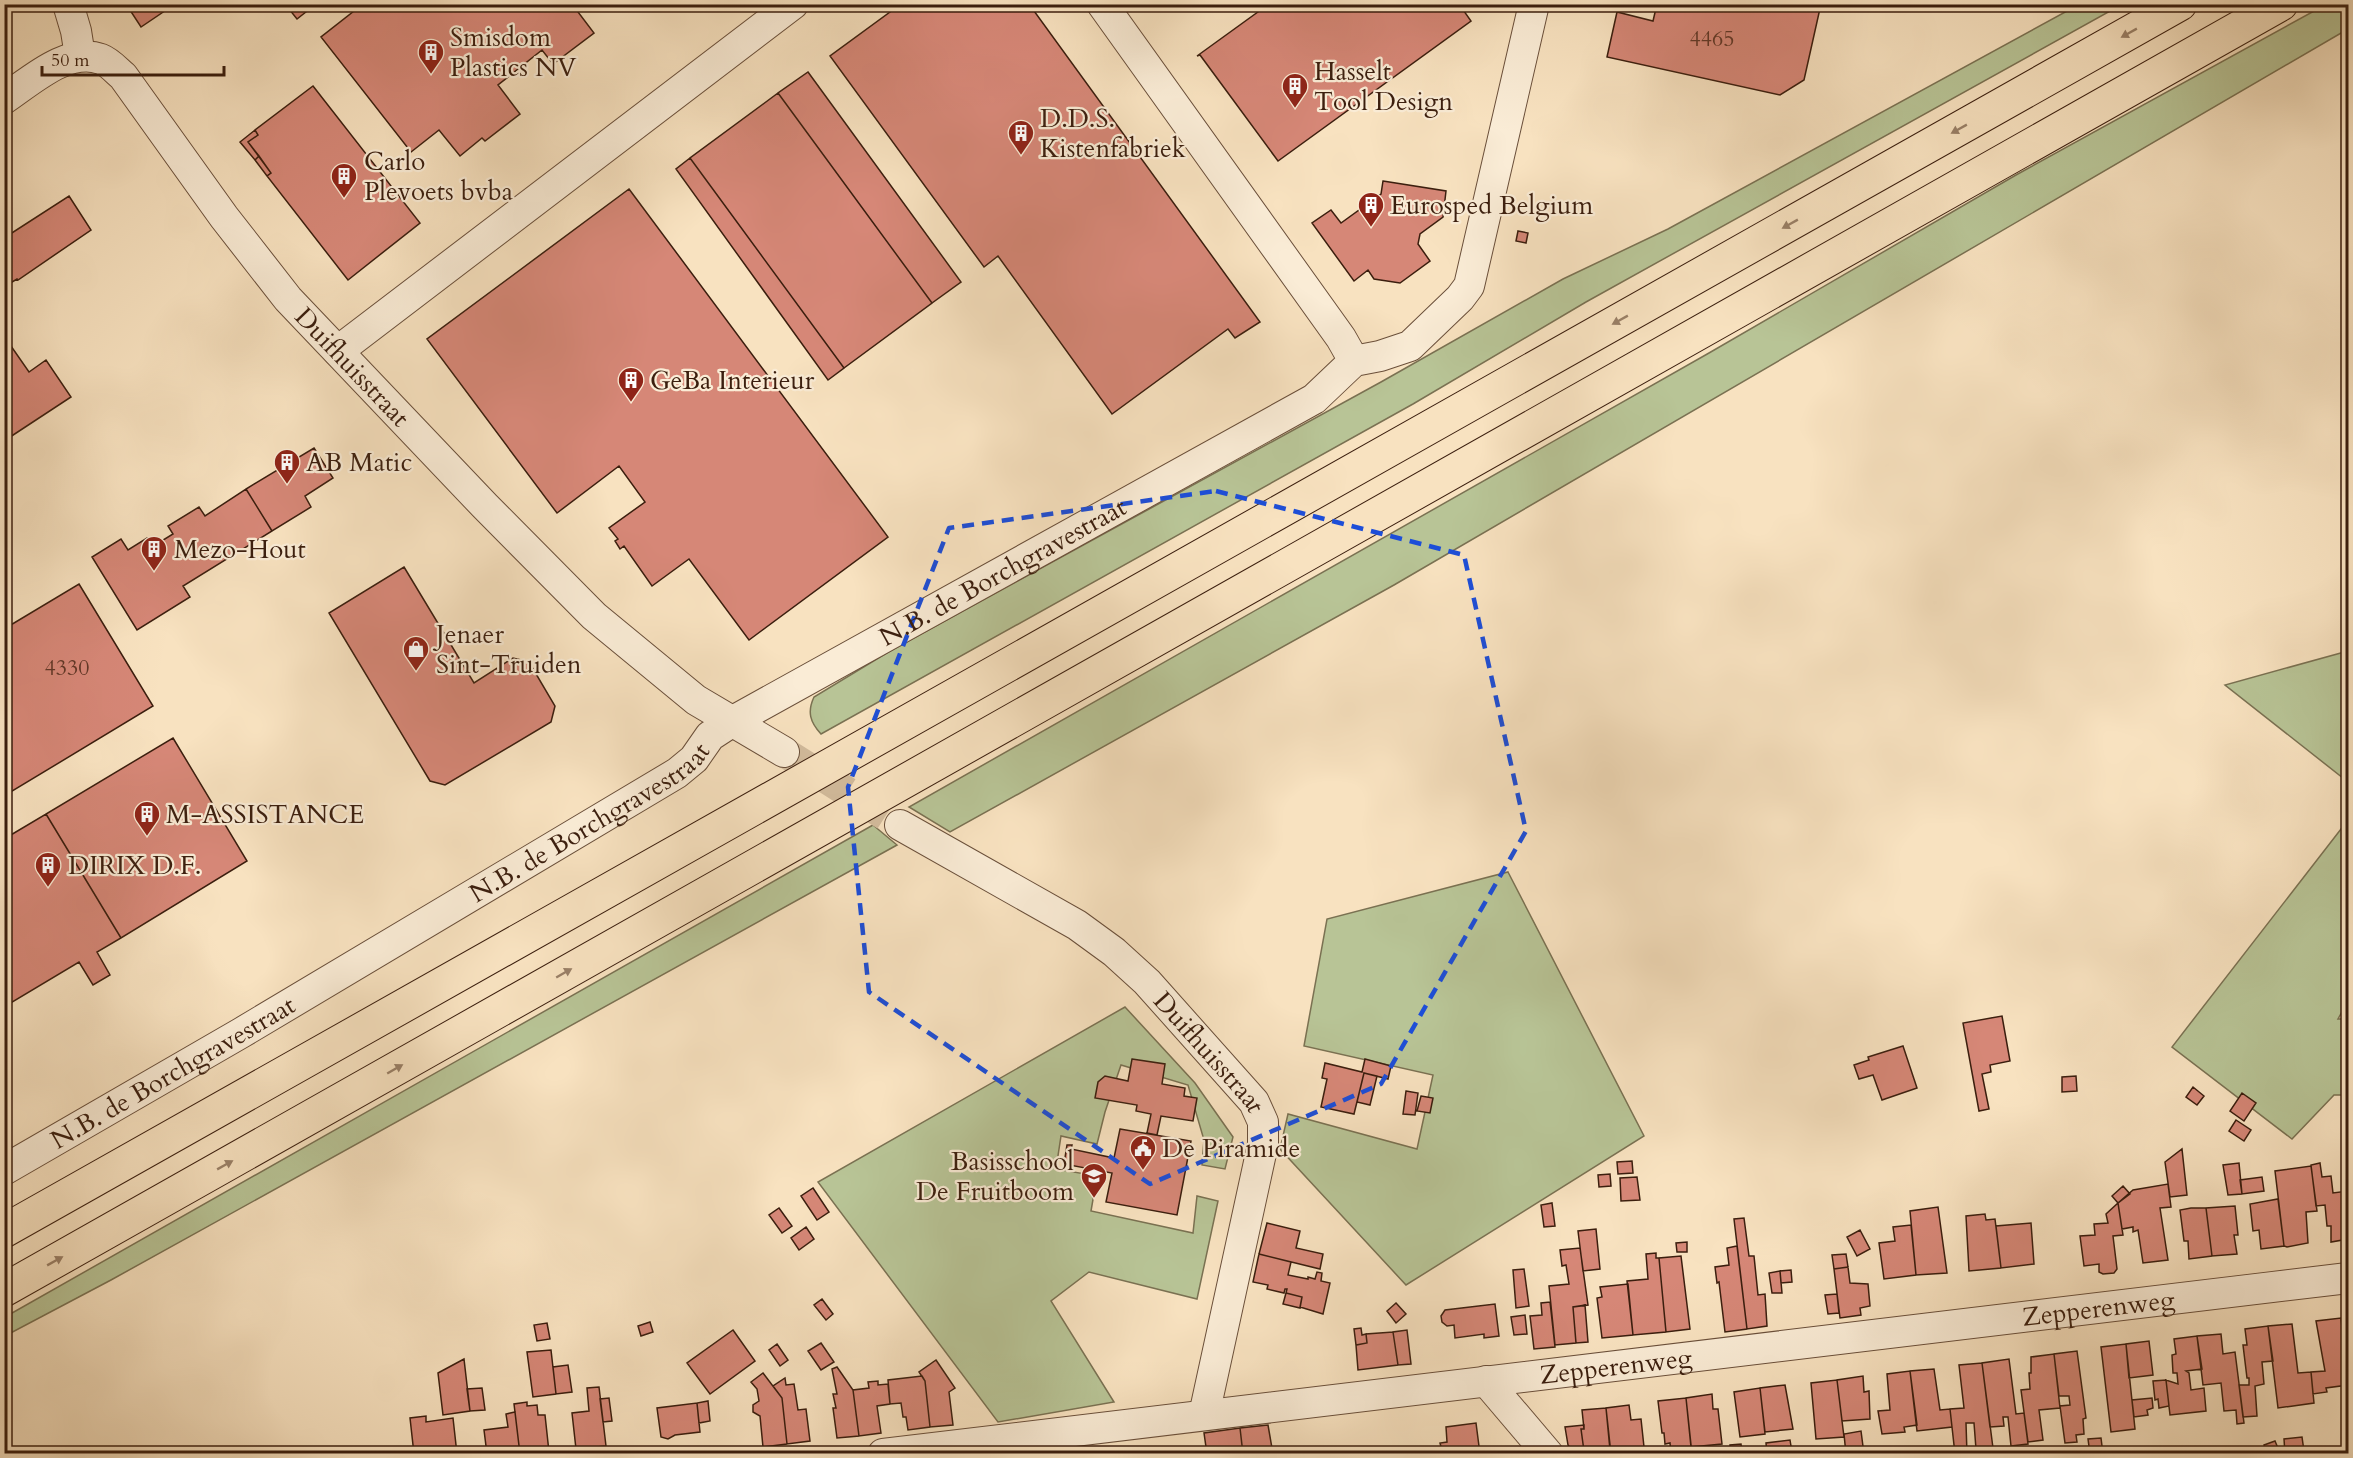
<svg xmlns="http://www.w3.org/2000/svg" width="2353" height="1458" viewBox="0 0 2353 1458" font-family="Cardo,serif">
<rect width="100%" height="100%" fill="#f8e2c0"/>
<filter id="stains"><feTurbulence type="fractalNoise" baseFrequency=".00333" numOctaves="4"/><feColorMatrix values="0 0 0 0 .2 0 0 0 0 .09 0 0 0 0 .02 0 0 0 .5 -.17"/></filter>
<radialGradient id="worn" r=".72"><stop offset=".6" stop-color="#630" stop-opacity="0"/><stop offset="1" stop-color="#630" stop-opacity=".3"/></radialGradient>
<!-- green -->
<path fill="#b8c496" stroke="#7a7152" stroke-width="1.5" d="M2078 5H2121L1586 302 1413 404 821 734C810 722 807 712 814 697L890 651 1381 382 1563 279 1668 229Z
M2325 5H2348V29L1394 585 950 832 909 807 1709 353 2016 175Z
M2348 651V782L2225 685Z
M2348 820V1001L2338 1019H2348V1095H2334L2292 1139 2172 1047Z
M873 825 897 845 111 1280 5 1336V1317Z
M1508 872 1644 1136 1406 1285 1280 1149 1288 1114 1417 1149 1433 1075 1304 1046 1327 919Z
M1125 1007 1195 1083 1233 1137 1225 1169 1202 1165 1204 1140 1188 1085 1121 1065 1105 1112 1097 1144 1061 1136 1056 1169 1097 1176 1091 1211 1193 1233 1197 1196 1218 1201 1197 1299 1089 1272 1051 1301 1114 1402 998 1422 818 1182Z"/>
<!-- building -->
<path fill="#d68777" stroke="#3b1e0e" stroke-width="1.5" d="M126 4H175L141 27Z
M285 4H316L297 19Z
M363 4H572L594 33 553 64 542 50 498 85 520 114 485 141 482 138 460 156 439 130 411 152 321 37Z
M901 4H1029L1260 322 1235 338 1228 329 1112 414 998 256 984 267 830 56Z
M1269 4H1459L1471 21 1278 161 1200 55 1197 56Z
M1657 4H1821L1804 80 1780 95 1607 57 1617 12 1653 21Z
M808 72 961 282 932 303 778 93Z
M313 86 420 223 348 280 267 176 271 173 248 142 258 135 255 130Z
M778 93 932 303 844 368 690 158Z
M255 130 258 135 248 142 259 156 255 160 240 142Z
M259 156 271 173 267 176 255 160Z
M690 158 844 368 828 380 676 169Z
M1383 181 1446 191 1443 217 1420 234 1418 244 1430 261 1400 283 1374 279 1368 270 1354 281 1312 223 1331 210 1341 223 1381 194Z
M629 189 888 537 749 640 689 559 652 586 624 546 620 549 615 541 618 539 609 528 645 502 619 466 557 513 427 339Z
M69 196 91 230 18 280 17 279 4 287V238Z
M1518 231 1528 233 1526 243 1516 241Z
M4 336 29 372 46 360 71 397 4 441Z
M314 448 333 478 305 496 311 507 272 531 246 489Z
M246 489 272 531 183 586 190 597 137 630 92 557 121 539 128 550 147 538 152 547 173 534 168 526 199 507 205 516Z
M404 567 474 683 513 658 529 662 555 706 551 722 445 785 430 781 329 613Z
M79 584 153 706 4 796V629Z
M173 738 247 861 121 938 46 814Z
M46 814 121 938 97 952 110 975 93 985 79 962 4 1007V839Z
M2002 1016 2010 1061 1990 1065 1991 1072 1982 1074 1989 1109 1979 1111 1963 1023Z
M1903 1046 1917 1088 1882 1100 1873 1075 1859 1079 1854 1065 1869 1060 1868 1057Z
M1132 1059 1165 1064 1162 1084 1185 1088 1184 1096 1197 1098 1193 1121 1161 1116 1157 1135 1147 1133 1151 1114 1136 1111 1137 1105 1095 1098 1098 1082 1105 1076 1128 1081Z
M1365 1059 1391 1066 1388 1079 1364 1073 1354 1114 1321 1107 1327 1079 1322 1078 1325 1063 1362 1072Z
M1364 1073 1377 1076 1370 1105 1357 1102Z
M2076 1076 2077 1091 2062 1092V1077Z
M2193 1087 2204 1096 2197 1105 2186 1097Z
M1406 1091 1418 1093 1415 1115 1403 1114Z
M2242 1093 2256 1103 2244 1121 2230 1111Z
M1421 1096 1433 1098 1430 1113 1417 1111Z
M2236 1120 2251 1130 2244 1141 2229 1131Z
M1120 1129 1191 1141 1177 1215 1106 1202 1112 1173 1064 1164 1067 1145H1072L1071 1149 1114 1158Z
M2182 1149 2187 1195 2170 1197 2165 1162Z
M1632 1161 1633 1173 1618 1174 1617 1162Z
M2239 1163 2242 1194 2228 1195 2223 1165Z
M2320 1163 2322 1177 2331 1176 2333 1193 2348 1191V1239L2331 1242V1226H2327L2325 1205 2316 1206 2311 1165Z
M2311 1166 2317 1211 2306 1212 2308 1243 2287 1247 2284 1246 2275 1171Z
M1610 1174 1611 1186 1599 1187 1598 1175Z
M1637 1177 1640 1200 1621 1201 1620 1178Z
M2262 1177 2264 1191 2242 1194 2240 1180Z
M2168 1184 2171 1207 2160 1208 2168 1260 2143 1263 2138 1230 2133 1232V1227L2122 1229 2118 1203 2133 1190Z
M2123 1186 2130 1194 2118 1203 2112 1196Z
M813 1188 829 1212 817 1220 801 1196Z
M2278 1199 2284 1246 2261 1249 2259 1230 2253 1231 2250 1204Z
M1552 1203 1555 1226 1544 1227 1541 1205Z
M2118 1203 2123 1235 2113 1236 2117 1269 2114 1273 2103 1274 2099 1272V1264L2084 1266 2080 1236 2095 1235 2094 1224 2108 1223 2106 1214Z
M2235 1206 2238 1235H2234L2237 1254 2212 1256 2206 1208Z
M1938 1207 1947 1273 1916 1275 1910 1211Z
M779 1208 792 1226 782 1233 769 1215Z
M2191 1208H2206L2212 1256 2189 1259 2188 1241H2184L2180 1210Z
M1985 1214 1986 1220 1995 1219 2001 1268 1969 1271 1966 1216Z
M1744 1218 1749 1256H1754L1758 1295 1765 1294 1767 1326 1747 1329 1734 1219Z
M1267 1223 1300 1231 1296 1248 1323 1254 1320 1269 1259 1254Z
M2031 1223 2034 1264 2001 1268 1996 1226Z
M1911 1225 1916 1275 1884 1279 1879 1243 1895 1241 1893 1227Z
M806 1227 814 1239 799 1250 791 1238Z
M1596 1229 1600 1269 1583 1271 1578 1231Z
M1860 1230 1870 1249 1857 1256 1847 1237Z
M1687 1242V1252H1677L1676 1243Z
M1737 1246 1747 1329 1725 1332 1719 1282 1717 1283 1715 1267 1729 1265 1727 1248Z
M1580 1248 1588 1305 1573 1307 1576 1343 1555 1345 1549 1286 1569 1284 1566 1265 1562 1266 1560 1250Z
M1656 1253V1258H1659L1666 1332 1633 1335 1627 1281 1648 1279 1646 1254Z
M1259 1254 1291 1262 1288 1275 1308 1279V1277L1315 1279 1317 1272 1322 1273 1321 1281 1330 1283 1323 1314 1300 1307 1302 1297 1286 1293 1287 1289H1285L1284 1293 1267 1289 1268 1285 1253 1282Z
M1846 1254 1848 1267 1834 1269 1832 1255Z
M1681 1256 1690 1329 1666 1332 1659 1258Z
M1848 1267 1850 1283 1868 1284 1870 1306 1860 1308 1861 1315 1840 1318 1834 1269Z
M1524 1269 1529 1306 1516 1308 1513 1270Z
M1791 1270 1792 1282 1781 1283 1780 1271Z
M1780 1271 1782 1293H1772L1769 1273Z
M1628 1284 1633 1335 1602 1338 1597 1298 1602 1297 1600 1287Z
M1286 1293 1302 1297 1300 1308 1283 1304Z
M1837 1294 1839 1313 1828 1314 1825 1295Z
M822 1299 833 1314 826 1320 814 1305Z
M1550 1302 1555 1347 1534 1349 1530 1316 1542 1315 1541 1303Z
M1396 1303 1406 1314 1396 1323 1387 1311Z
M1495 1304 1499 1336 1484 1338V1334L1455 1338 1454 1325 1447 1326 1442 1322 1441 1316 1445 1310Z
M1585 1305 1588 1342 1576 1343 1573 1307Z
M1525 1315 1527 1334 1514 1335 1511 1317Z
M2341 1318H2348V1385Z
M2341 1318 2348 1385 2326 1388 2327 1392 2313 1394 2311 1372 2325 1371 2316 1321Z
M650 1322 653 1332 641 1336 638 1326Z
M547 1323 550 1339 537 1341 534 1325Z
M2292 1324 2298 1373 2311 1372 2314 1403 2278 1408 2268 1326Z
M2268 1326 2273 1361 2262 1362 2264 1384 2255 1386 2257 1416 2243 1417 2239 1385H2249V1378H2247L2243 1345H2247L2245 1329Z
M1361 1328 1362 1335 1366 1334 1367 1343 1356 1345 1354 1329Z
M733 1330 755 1361 710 1394 687 1363Z
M1407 1330 1411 1364 1398 1365 1393 1332Z
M1393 1332 1398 1365 1358 1370 1356 1345 1367 1343 1366 1334Z
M2221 1334 2223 1354 2235 1352 2244 1423 2237 1424 2236 1410 2224 1411 2221 1383 2203 1385 2197 1336Z
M2197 1336 2202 1369 2186 1371 2189 1373 2191 1390 2204 1388 2206 1411 2170 1415 2166 1380 2178 1384 2177 1373H2173L2172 1355 2176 1354 2174 1339Z
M2149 1341 2153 1375 2129 1378 2126 1344Z
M821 1343 834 1362 821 1370 808 1351Z
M777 1344 788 1360 780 1366 769 1350Z
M2126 1344 2135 1429 2111 1432 2101 1347Z
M551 1350 556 1394 533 1397 527 1352Z
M2077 1351 2086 1418 2083 1419 2084 1434 2076 1435 2077 1442 2065 1443 2060 1406 2070 1405 2069 1396H2059L2054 1354Z
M2054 1354 2060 1408 2039 1410 2043 1440 2028 1442 2021 1390 2030 1389 2029 1373H2031V1357Z
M464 1359 470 1411 443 1415 438 1373Z
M2009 1359 2016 1414 2024 1413 2028 1444 2011 1446 2008 1417H2003L2004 1426 1990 1427 1982 1363Z
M936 1360 955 1388 949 1392 953 1425 930 1427 925 1381 919 1372Z
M1982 1363 1993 1448 1976 1449 1974 1423H1966L1967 1454H1955L1950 1409 1964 1408 1959 1365Z
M568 1365 572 1392 556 1394 553 1367Z
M837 1367 853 1390 859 1436 837 1438 833 1408H836L833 1394H837L832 1369Z
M1934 1369 1940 1410 1950 1409 1952 1427 1917 1431 1910 1371Z
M1910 1371 1917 1425 1904 1427 1905 1432 1882 1434 1878 1411 1890 1410 1887 1374Z
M763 1373 782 1398 787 1444 763 1447 760 1416 753 1412V1405L759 1401 757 1389 751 1382Z
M922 1376 925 1381 930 1427 908 1430 906 1417H903L901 1403 890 1404 888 1380Z
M1863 1376 1864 1392 1869 1391 1870 1419 1842 1421 1837 1380Z
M785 1378 786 1385 794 1384 798 1410 806 1409 810 1441 787 1444 782 1398 773 1386Z
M1837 1380 1844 1437 1816 1439 1811 1383Z
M2166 1380 2169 1406 2159 1408 2158 1399 2155 1400 2153 1381Z
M878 1381V1385L888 1384 890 1404 877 1406 881 1433 859 1436 853 1390 869 1388 868 1382Z
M1785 1385 1793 1429 1765 1432 1760 1388Z
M599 1387 606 1446 576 1449 572 1413 589 1411 587 1388Z
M482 1388 485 1410 470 1411 467 1389Z
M1760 1388 1765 1434 1740 1437 1734 1392Z
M1712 1394 1713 1409H1718L1722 1444 1691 1447 1686 1398Z
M609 1398 612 1421 603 1422 600 1399Z
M1686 1398 1692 1454H1671L1670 1443 1665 1444 1664 1433H1662L1658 1401Z
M2152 1398 2153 1408 2147 1410 2148 1415 2134 1417 2132 1400Z
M708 1401 710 1421 699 1423 697 1403Z
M527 1402V1406L537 1405 538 1415H545L549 1452 520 1454 514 1404Z
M697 1403 700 1432 675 1435 668 1439 661 1437 657 1408Z
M1629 1405 1631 1420 1641 1419 1644 1447 1633 1449V1454H1611L1606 1408Z
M1606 1408 1610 1450 1584 1451 1581 1429H1584L1582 1410Z
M515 1412 520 1454H487L484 1430 508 1427 506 1414Z
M426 1416V1422L453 1418 457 1454H414L410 1418Z
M1476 1423 1480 1454H1443L1440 1443 1447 1442 1446 1427Z
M1268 1425 1273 1454H1243L1240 1428Z
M1584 1425V1429H1581L1584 1451 1574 1452 1568 1445 1565 1427Z
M1240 1428 1243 1454H1207L1204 1433Z
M1861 1431 1864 1454H1846L1844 1434Z
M2302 1437 2304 1451 2285 1454 2284 1439Z
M2101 1438 2103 1454H2090L2088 1439Z
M1790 1440 1792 1452 1767 1454 1766 1443Z
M2275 1441 2280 1453 2267 1454 2264 1445Z
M1741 1444 1742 1454H1731L1730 1445Z"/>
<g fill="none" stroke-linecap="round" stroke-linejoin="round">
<!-- minor-tunnel -->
<path stroke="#d2bb9c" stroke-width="30" stroke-dasharray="30 15" stroke-linecap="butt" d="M784 752 900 825"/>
<!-- minor casing -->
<g stroke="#6a4f3a" stroke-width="32">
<g id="minor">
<path d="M68 4 76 31 80 56"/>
<path d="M1102 4 1341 338 1354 361"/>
<path id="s1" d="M4 99C31 81 67 47 101 59 109 62 117 71 123 76L224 217 288 299 485 506 594 616 696 700 784 752"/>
<path d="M338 351 793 4"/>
<path id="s2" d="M900 825 1077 925 1114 952 1147 982 1254 1102 1263 1122V1144L1204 1415"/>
<path id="s3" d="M4 1170 241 1033 677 773 694 759 710 736 733 721 1314 399 1354 361 1380 356 1410 346 1460 298 1469 286 1534 4"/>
<path d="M1486 1381 1548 1454"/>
<path id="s4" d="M883 1454 2348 1278"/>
</g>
</g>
<!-- highway casing -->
<g stroke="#3b1e0e" stroke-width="35">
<path id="highway" d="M4 1231 2180 4
M4 1290 2281 4"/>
</g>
<!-- minor -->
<use href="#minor" stroke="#faecd6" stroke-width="30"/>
<!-- highway -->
<use href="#highway" stroke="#f8e2c0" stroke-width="33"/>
</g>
<!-- one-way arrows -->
<defs><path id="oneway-solid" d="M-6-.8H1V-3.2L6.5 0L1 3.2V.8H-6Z" transform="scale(1.5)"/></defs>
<g fill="#9a8067">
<use href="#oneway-solid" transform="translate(2129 33) rotate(151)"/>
<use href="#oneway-solid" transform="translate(1959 129) rotate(151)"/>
<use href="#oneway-solid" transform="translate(1790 224) rotate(151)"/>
<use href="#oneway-solid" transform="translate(1620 320) rotate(151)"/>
<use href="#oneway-solid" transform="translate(564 973) rotate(-30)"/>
<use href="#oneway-solid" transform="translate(395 1069) rotate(-30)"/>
<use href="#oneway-solid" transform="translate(225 1165) rotate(-29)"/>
<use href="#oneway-solid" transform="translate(55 1261) rotate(-29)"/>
</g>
<!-- marked area -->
<path fill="none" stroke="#1d4ed8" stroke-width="4.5" stroke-dasharray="12 8" stroke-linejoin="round" d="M1216 491 1464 555 1526 831 1381 1084 1150 1184 869 992 848 787 949 528Z"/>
<!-- icons -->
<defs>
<g id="building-pin" transform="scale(1.35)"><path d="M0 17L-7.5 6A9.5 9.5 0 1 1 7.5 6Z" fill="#8f2418" stroke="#faecd6"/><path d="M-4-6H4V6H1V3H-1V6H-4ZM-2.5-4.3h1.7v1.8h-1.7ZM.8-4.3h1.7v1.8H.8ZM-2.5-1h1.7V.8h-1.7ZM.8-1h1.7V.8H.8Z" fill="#fff"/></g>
<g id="shop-pin" transform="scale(1.35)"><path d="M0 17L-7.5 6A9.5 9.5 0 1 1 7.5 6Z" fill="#8f2418" stroke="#faecd6"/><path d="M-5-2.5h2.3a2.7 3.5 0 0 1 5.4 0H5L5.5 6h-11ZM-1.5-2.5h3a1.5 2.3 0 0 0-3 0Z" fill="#fff"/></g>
<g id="civic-pin" transform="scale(1.35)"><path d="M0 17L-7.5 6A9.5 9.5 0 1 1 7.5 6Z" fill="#8f2418" stroke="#faecd6"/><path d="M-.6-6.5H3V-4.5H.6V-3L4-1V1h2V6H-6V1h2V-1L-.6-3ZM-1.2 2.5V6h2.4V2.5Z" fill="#fff"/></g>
<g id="school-pin" transform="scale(1.35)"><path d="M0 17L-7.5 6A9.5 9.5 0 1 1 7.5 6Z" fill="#8f2418" stroke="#faecd6"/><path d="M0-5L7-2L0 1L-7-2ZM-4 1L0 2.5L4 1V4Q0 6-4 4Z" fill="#fff"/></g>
</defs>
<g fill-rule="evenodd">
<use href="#building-pin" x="431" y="52"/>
<use href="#building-pin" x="1295" y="86"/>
<use href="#building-pin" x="1021" y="133"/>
<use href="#building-pin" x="344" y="176"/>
<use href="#building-pin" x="1371" y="205"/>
<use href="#building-pin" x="631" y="380"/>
<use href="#building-pin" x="287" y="462"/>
<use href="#building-pin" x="154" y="549"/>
<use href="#shop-pin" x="416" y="649"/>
<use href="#building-pin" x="147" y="814"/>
<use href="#building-pin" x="48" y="865"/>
<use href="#civic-pin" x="1143" y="1148"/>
<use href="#school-pin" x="1094" y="1176"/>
</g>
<g text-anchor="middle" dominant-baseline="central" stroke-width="4.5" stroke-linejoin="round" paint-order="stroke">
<!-- number labels -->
<g font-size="22" fill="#623828">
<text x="1712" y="39">4465</text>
<text x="67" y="668">4330</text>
</g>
<!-- poi labels -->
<g font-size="26" fill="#3b1e0e" stroke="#faecd6" text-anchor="start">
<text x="450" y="37">Smisdom<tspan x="450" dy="30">Plastics NV</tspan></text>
<text x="1314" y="71">Hasselt<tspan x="1314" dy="30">Tool Design</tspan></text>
<text x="1040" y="118">D.D.S.<tspan x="1040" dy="30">Kistenfabriek</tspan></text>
<text x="364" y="161">Carlo<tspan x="364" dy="30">Plevoets bvba</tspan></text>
<text x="1390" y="205">Eurosped Belgium</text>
<text x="650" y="380">GeBa Interieur</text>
<text x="306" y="462">AB Matic</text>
<text x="174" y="549">Mezo-Hout</text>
<text x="436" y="634">Jenaer<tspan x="436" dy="30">Sint-Truiden</tspan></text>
<text x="166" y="814">M-ASSISTANCE</text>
<text x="68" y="865">DIRIX D.F.</text>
<text x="1162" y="1148">De Piramide</text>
<text x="1074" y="1161" text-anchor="end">Basisschool<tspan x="1074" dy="30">De Fruitboom</tspan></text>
</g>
<!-- street labels -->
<g font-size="26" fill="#3b1e0e" stroke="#faecd6">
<text stroke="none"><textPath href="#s1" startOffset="508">Duifhuisstraat</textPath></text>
<text stroke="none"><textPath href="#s3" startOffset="1167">N.B. de Borchgravestraat</textPath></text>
<text stroke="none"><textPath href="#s3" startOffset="681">N.B. de Borchgravestraat</textPath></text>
<text stroke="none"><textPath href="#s2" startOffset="388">Duifhuisstraat</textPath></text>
<text stroke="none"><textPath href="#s3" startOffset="195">N.B. de Borchgravestraat</textPath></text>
<text stroke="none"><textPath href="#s4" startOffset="1224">Zepperenweg</textPath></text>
<text stroke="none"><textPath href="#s4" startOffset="738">Zepperenweg</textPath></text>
</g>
</g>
<!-- margin -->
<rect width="2353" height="1458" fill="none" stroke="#f8e2c0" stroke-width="24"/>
<rect x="6" y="6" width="2341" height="1446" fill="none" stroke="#3b1e0e" stroke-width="3"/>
<rect x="12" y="12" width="2329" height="1434" fill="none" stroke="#3b1e0e" stroke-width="1.5"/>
<!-- scale -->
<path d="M42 66v9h182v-9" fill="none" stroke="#3b1e0e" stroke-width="3"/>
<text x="51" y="66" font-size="18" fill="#3b1e0e" stroke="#faecd6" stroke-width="4.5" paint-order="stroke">50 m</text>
<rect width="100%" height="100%" filter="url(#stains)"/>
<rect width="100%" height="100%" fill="url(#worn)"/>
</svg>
